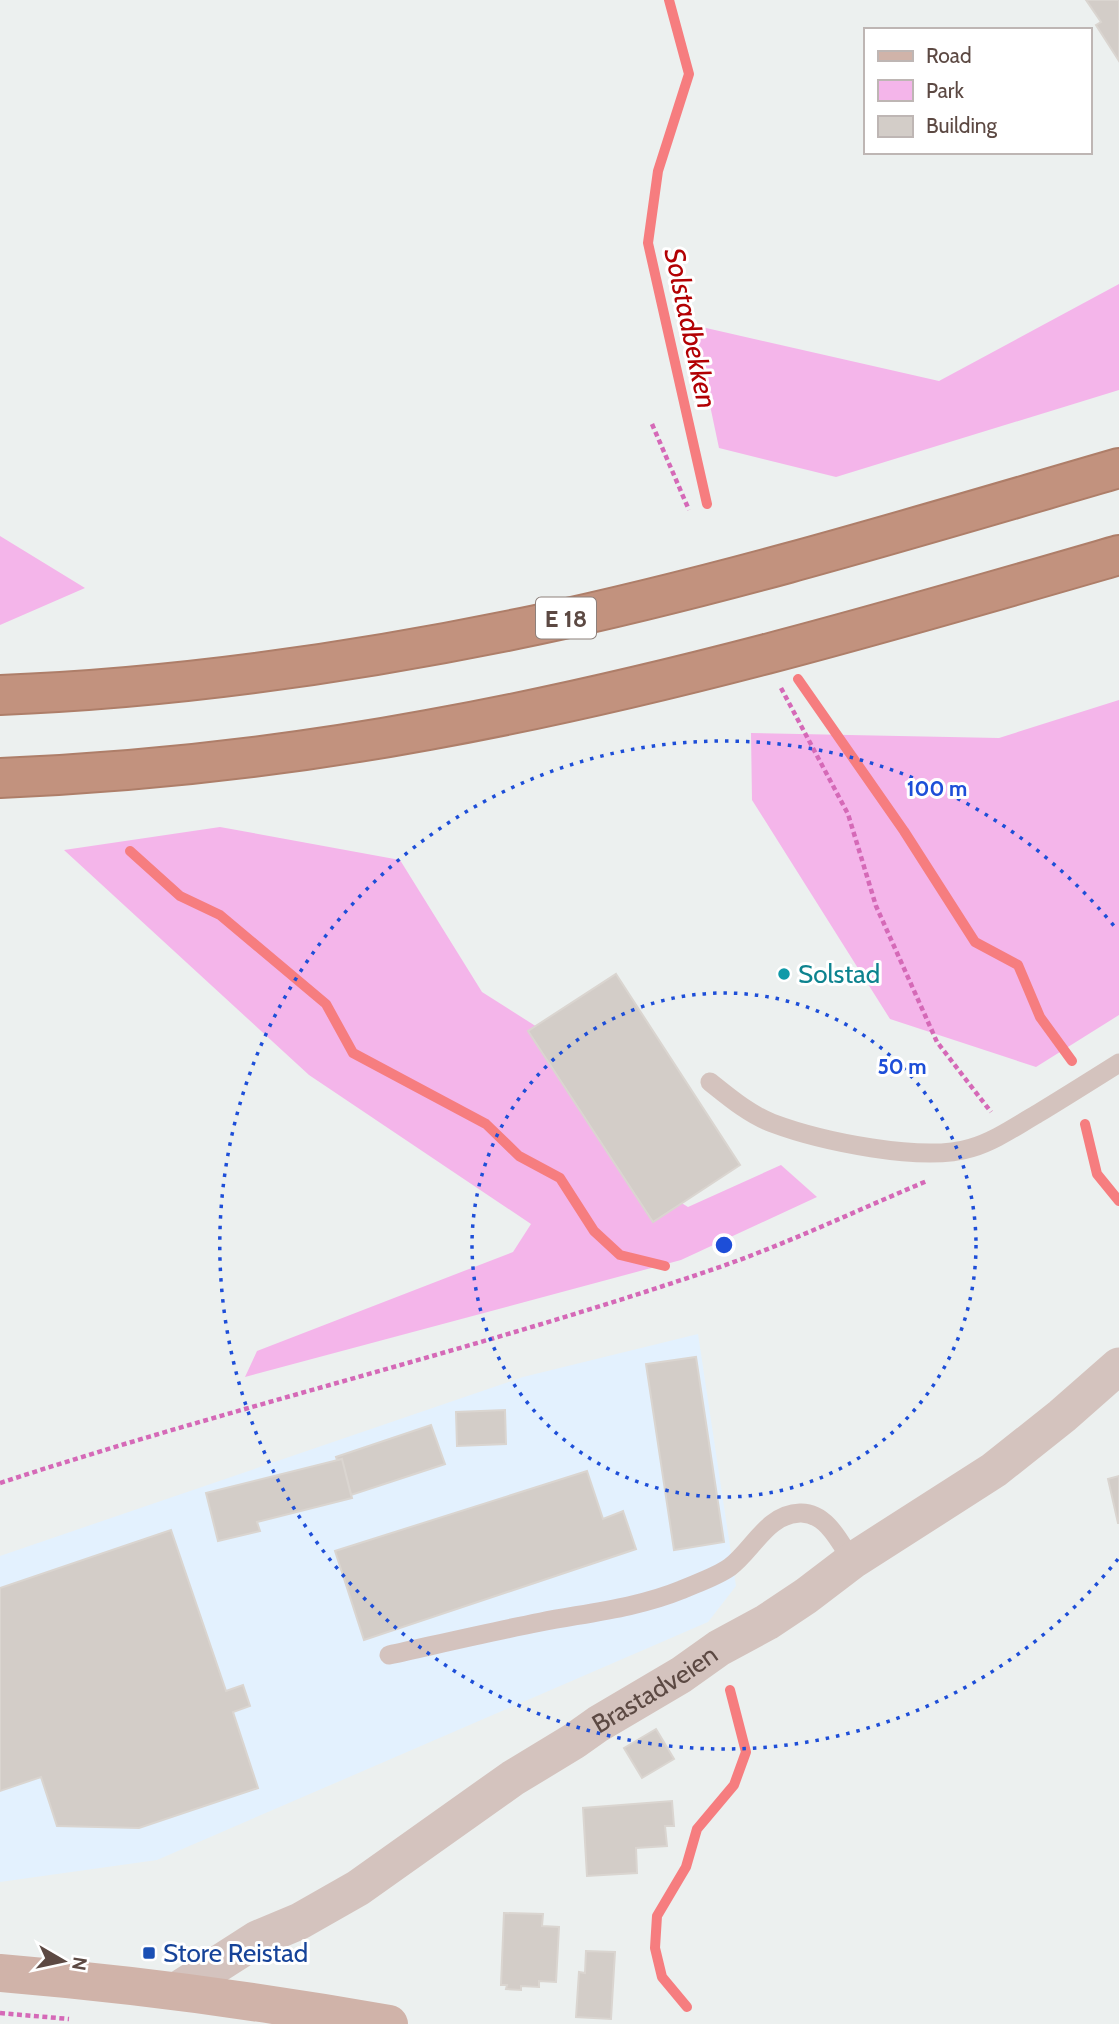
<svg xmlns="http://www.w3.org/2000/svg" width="1119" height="2024" viewBox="0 0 1119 2024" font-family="Cabin,sans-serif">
<rect width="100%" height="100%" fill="#ecf0ef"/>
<!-- commercial -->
<path fill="#e3f1fe" d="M698 1334 736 1586 708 1622 157 1860 0 1882V1556L523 1377Z"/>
<!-- green -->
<path fill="#f4b5ea" d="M1119 284V390L836 477 719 448 693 325 939 381Z
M0 536 85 588 0 625Z
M1119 700V1015L1036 1067 890 1019 752 800 751 733 999 738Z
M220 827 400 860 482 992 578 1053 646 1181 688 1207 781 1165 817 1197 681 1260 245 1377 257 1351 513 1252 531 1224 309 1075 64 850Z"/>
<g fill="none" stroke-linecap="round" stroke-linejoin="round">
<!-- stream -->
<path stroke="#f67d7f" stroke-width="10" d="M669 0 689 74 658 171 648 243 707 504
M798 679 904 831 975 942 1018 965 1040 1017 1072 1061
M130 851 180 896 220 915 326 1004 353 1053 486 1124 519 1156 560 1178 594 1231 620 1255 665 1266
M1085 1124 1097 1174 1119 1201
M687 2007 662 1977 655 1948 657 1916 686 1867 697 1829 734 1785 746 1752 730 1690"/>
</g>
<!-- building -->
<path fill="#d3cdc8" stroke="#dad5d0" stroke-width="2" d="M1086 0H1119V61L1096 25 1101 22Z
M616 974 740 1165 653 1222 528 1031Z
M696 1357 724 1542 674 1550 646 1364Z
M505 1410 506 1444 457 1446 456 1412Z
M431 1425 445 1464 351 1495 342 1459 337 1460 336 1457Z
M342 1459 352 1498 257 1522 260 1531 218 1541 206 1493Z
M587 1471 603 1519 623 1511 636 1549 364 1640 335 1551Z
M1119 1476V1523H1118L1108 1479Z
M171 1530 226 1691 243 1685 250 1706 233 1712 258 1788 139 1828 57 1826 41 1777 0 1791V1588Z
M656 1729 674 1759 642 1778 624 1748Z
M672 1801 674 1826H665L667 1846 636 1848 637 1873 587 1876 583 1808Z
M504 1913 543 1914 542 1926 559 1927 556 1982 539 1981V1987L521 1986V1990L506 1989 507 1985H501Z
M586 1951 615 1952 611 2019 576 2017 579 1972 585 1973Z"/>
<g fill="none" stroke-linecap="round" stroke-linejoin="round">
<!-- motorway casing -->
<g stroke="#ae7e69" stroke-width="42">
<path id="motorway" d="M0 695C180 688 359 662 536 625 733 583 926 524 1119 468
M0 778C144 772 287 756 428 730 662 688 891 621 1119 555"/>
</g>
<!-- path -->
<path stroke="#d569b7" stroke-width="4.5" stroke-dasharray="5 3.5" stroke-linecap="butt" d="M652 424 689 510
M781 688 848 814 876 906 937 1042 991 1112
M0 1483C235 1406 477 1350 711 1270 785 1245 855 1211 927 1181
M0 2013 69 2019"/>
<!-- service -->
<path stroke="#d4c3be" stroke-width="19" d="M710 1082C730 1098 749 1114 772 1123 820 1141 923 1163 971 1148 995 1141 1016 1126 1037 1114 1065 1097 1092 1080 1119 1063
M389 1655C439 1644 490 1632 541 1622 587 1613 637 1608 681 1590 697 1583 716 1577 730 1567 753 1550 767 1514 800 1513 826 1512 840 1542 852 1561"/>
<!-- minor -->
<path stroke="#d4c3be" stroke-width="37" id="s1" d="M176 1991 257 1939 300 1921 358 1888 513 1778 574 1741 598 1724 681 1675 719 1648 767 1622 806 1596 852 1561 994 1470 1062 1416 1119 1366"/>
<!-- primary -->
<path stroke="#d0b3a9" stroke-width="38" d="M0 1973C131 1984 260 2001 389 2024"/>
<!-- motorway -->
<use href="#motorway" stroke="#c2927e" stroke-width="38"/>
</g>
<!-- distance rings -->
<g fill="none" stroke="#1d4ed8" stroke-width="3.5" stroke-dasharray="3.5 7">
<circle cx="724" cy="1245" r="252"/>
<path d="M1118 1559A504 504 0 1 1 1118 931"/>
</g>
<!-- markers -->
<circle fill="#0f9aa8" stroke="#fff" stroke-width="2.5" cx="784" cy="974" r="7"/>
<rect fill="#1a4fb4" stroke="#fff" stroke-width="2.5" x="142" y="1946" width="14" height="14" rx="3.5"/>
<g text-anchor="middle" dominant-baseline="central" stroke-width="6" stroke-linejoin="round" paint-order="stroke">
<!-- shield labels -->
<rect fill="#fff" stroke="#8d807b" stroke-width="2" x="536" y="597.5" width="60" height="41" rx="5"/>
<g font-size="24" font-weight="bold" fill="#5c4943">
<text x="566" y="618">E 18</text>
</g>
<!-- culture labels -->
<g font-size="26" fill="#0d838f" stroke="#fff" text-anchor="start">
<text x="798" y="974">Solstad</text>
</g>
<!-- street labels -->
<g font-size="26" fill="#5c4943" stroke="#fff">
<text stroke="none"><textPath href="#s1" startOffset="567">Brastadveien</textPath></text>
</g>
<!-- transit labels -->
<g font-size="26" fill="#164399" stroke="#fff" text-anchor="start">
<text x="163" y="1953">Store Reistad</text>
</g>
<!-- water labels -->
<g font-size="28" font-style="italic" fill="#b20003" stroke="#fff">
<text transform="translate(691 328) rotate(78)">Solstadbekken</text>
</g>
</g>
<circle cx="724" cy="1245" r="10" fill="#1d4ed8" stroke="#fff" stroke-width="3.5"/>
<g font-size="21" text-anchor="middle" font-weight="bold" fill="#1d4ed8" stroke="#fff" stroke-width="6" stroke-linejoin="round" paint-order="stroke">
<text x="937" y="796">100 m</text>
<text x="902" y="1074">50 m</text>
</g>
<!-- legend -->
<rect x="864" y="28" width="228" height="126" fill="#ffffff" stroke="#beb6b4" stroke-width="2"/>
<rect x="878" y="51" width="35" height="10" fill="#d0b3a9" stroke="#beb6b4" stroke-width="2"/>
<text x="926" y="63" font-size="21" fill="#5c4943">Road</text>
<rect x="878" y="80" width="35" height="21" fill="#f4b5ea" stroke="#beb6b4" stroke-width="2"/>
<text x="926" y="98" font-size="21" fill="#5c4943">Park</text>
<rect x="878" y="116" width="35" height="21" fill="#d3cdc8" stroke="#beb6b4" stroke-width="2"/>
<text x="926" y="133" font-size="21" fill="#5c4943">Building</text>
<!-- north arrow -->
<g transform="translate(63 1961) rotate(99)" stroke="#ffffff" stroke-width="5" paint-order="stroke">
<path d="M0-5L12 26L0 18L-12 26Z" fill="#5c4943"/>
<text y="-10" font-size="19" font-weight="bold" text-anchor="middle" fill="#5c4943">N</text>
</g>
</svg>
